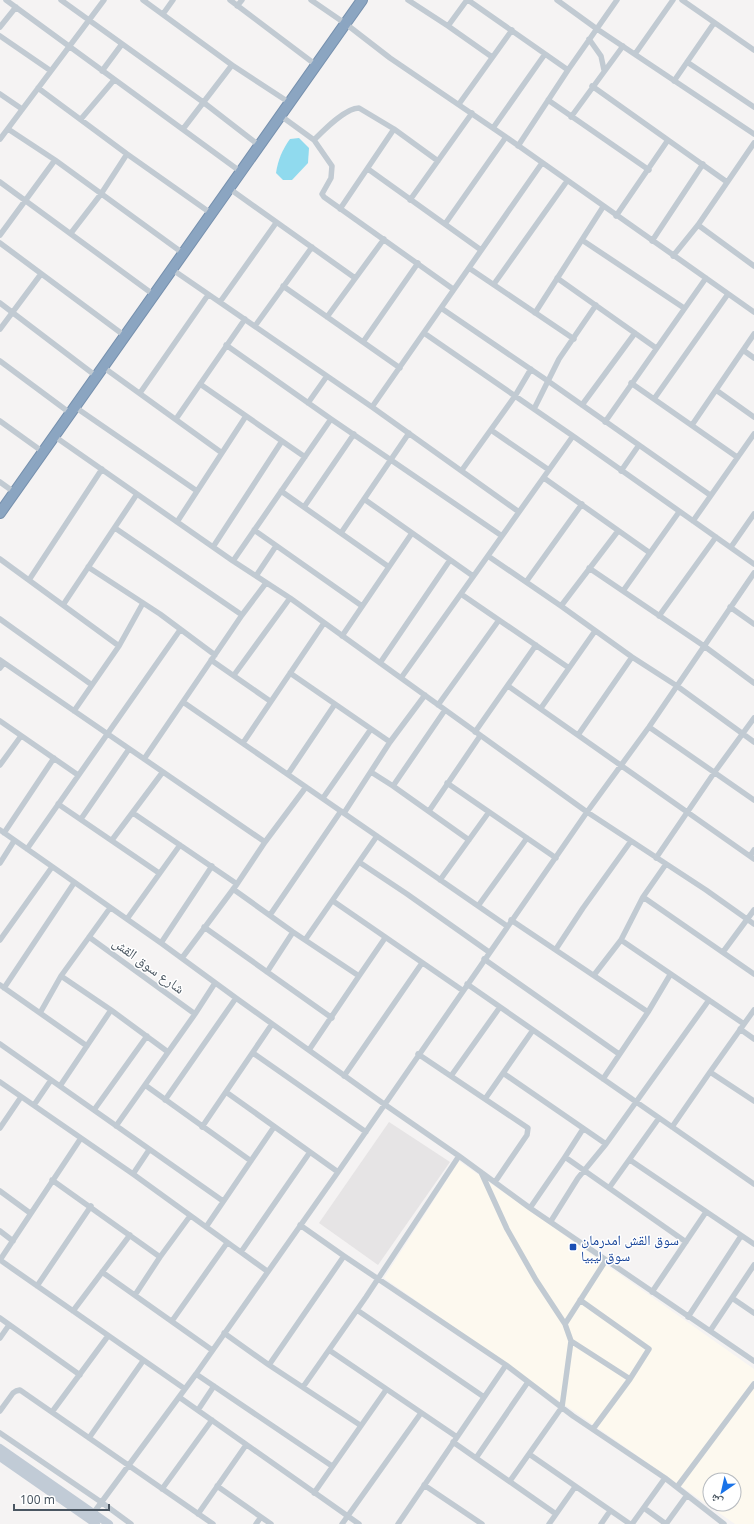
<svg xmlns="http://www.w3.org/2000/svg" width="754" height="1524" viewBox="0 0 754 1524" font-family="'Noto Sans','Noto Naskh Arabic',sans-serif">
<rect width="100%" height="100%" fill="#f5f3f3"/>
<!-- commercial -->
<path fill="#fdf9ef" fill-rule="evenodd" d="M459 1161 754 1369V1524H735L384 1278ZM710 1480H734V1504H710Z"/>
<!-- education -->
<path fill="#e6e4e5" d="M389 1122 450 1162 378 1265 319 1223Z"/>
<!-- water -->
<path fill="#90daee" d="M299 138 309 148 308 163 292 180H283L276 173C278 160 282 150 290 139Z"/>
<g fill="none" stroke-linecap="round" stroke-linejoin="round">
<!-- highway casing -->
<g stroke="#7690ad" stroke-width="12">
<path id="highway" d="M0 513 362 0"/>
</g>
<!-- street -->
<path stroke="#c1cad2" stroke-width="5.5" d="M6 0 241 172
M61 0 203 102 260 146
M143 0 232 65 290 103
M230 0 316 65
M311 0 346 24 390 58 506 137 754 312
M408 0 448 26 492 57
M468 0 568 70
M557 0 597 29 754 134
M682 0 754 50
M237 6 242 0
M163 14 173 0
M448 26 467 0
M0 27 16 7
M0 36 51 71
M589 39 601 56 604 70
M635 54 673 0
M687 62 754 107
M102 71 122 44
M674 81 714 23
M592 86 727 182
M38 88 127 154 212 214
M0 94 22 109
M548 100 649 170
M459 104 512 30
M281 116 314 140
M571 117 623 46
M81 119 114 80
M493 128 545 54
M8 129 55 160 184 254
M183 129 232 65
M0 139 104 0
M518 146 568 70 617 0
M438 161 394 129 359 108C345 108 323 131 314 140L332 166 331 178 322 194 324 197 453 289
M368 169 481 250
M0 182 154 295
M230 189 355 278
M410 200 472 113
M340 209 394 129
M616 216 668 140
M445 224 506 137
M698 225 754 266
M71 233 101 194 127 154
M0 235 55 160
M582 240 684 308
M652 241 703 164
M0 243 125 336
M673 256 698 225 754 143
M469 268 574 339
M173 270 372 407 519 512
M557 278 656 348
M494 284 567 181
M283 286 400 368
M220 302 276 223
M0 303 96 376
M441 308 548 381 710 495
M535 313 603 207
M327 317 384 239
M255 326 312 247
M0 329 41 274
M424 333 573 436
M363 342 418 263
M226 345 331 419 502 536
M743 350 754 358
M0 361 70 413
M103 367 222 453
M631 383 737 457
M200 384 305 457
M716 390 754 417
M140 393 208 295
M654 399 728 294
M308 403 327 376
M582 405 635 333
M75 407 197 491
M372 407 542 163
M534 409 559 359 596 305
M176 419 245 319
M0 421 43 452
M605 422 706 278
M692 425 754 334
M491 430 549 470
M54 436 233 561 290 598 587 812 706 890 754 924
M462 470 515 396 531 369
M621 471 639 445
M544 478 650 553
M0 482 14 492
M281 491 389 567
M364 499 473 576
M304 507 354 434
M693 521 754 434
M177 522 246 416
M115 528 242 615
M254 530 362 606
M341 533 409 433
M213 547 282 441
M731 547 754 514
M488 556 561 606 632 657 677 686 754 742
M0 559 119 646
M233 561 331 419
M88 567 160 614 215 655
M589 568 704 646 754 683
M256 576 276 546
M29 580 102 469
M526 582 582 504
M623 591 679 512
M461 594 569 668
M63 605 137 494
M561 606 618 531
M730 607 754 624
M659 616 716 537
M0 619 92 685
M342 636 412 533
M0 660 265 842
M211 660 270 701
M380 663 450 560
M0 668 4 663
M290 673 390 742
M234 675 290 598
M401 678 573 436 754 564
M508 686 754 859
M183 702 507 926
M438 705 499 620
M541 708 595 631
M74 711 119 646 143 603
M0 721 78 775
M649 727 754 800
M475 732 536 645
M578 735 632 657
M243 743 324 623
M144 759 242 615 266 583
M0 765 21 736
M371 772 393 786 469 840
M288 774 335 704
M447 783 556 858
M393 786 445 710
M323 798 371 729
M58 804 159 873
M429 811 480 736
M133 813 237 884
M344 813 390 742 425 695
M81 819 129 749
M0 830 161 943 236 998 384 1104 459 1156 530 1208 754 1361
M4 833 54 758
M112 840 162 773
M27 849 180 630
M750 856 754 850
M656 858 714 773 754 718
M359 862 407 894 489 952
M0 863 14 841
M440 880 489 812
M233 889 293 932 359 976 309 1050
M643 897 754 974
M333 901 462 990
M478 906 527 838
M270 915 341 811
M127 919 180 845
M511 920 648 1012
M204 927 332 1018
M89 937 195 1014
M0 940 52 867
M305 940 377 836
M621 940 744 1024
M161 943 212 866
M556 949 583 908 631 841
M723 952 754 910
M182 958 237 884 265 842 306 787
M484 959 619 1054
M267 972 293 932
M594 975 621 940 643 897 666 864
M61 976 111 1010 168 1052
M359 976 385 938
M467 984 754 1184
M0 985 87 1046
M4 988 74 883
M754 1010 710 1072 754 1101
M40 1013 61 976 110 908
M740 1029 754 1039
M0 1044 223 1201
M253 1053 366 1132
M418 1054 528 1128 527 1135 495 1182
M503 1073 606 1144
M344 1076 422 963
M451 1076 500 1007
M603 1079 648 1012 670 975
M0 1082 133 1174 267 1271
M145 1085 251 1161
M60 1086 111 1010
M226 1092 338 1172
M485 1099 533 1030
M165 1100 236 998
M34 1105 51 1080
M94 1110 147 1036
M116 1126 195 1014 215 983
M202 1127 272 1024
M672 1127 710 1072
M0 1128 21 1097
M583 1129 565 1157 686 1242
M630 1160 754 1244
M481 1172 507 1229 536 1280 565 1324 571 1341 562 1407 510 1481
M133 1174 149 1150
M52 1180 160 1257
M609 1188 659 1118
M0 1191 30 1213
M530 1208 565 1157
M551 1221 578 1178 606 1144 709 1000
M300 1225 344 1256 506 1365 573 1416 665 1478 724 1524
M206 1227 274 1127
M0 1231 13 1241
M241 1252 310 1152
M0 1260 185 1389
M0 1260 81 1138
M102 1272 212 1350
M37 1286 91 1206
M652 1292 706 1212
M135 1295 160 1257 190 1216
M732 1298 754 1313
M580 1300 649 1349 630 1379 593 1429
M357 1310 484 1397
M73 1311 130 1235
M688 1317 741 1236
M0 1318 80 1375
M172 1321 227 1243
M565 1324 606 1260
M710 1331 754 1265
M224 1333 269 1365 360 1425
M0 1338 9 1325
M571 1341 630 1379
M329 1350 457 1437
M269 1365 344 1256
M196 1374 332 1466
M303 1387 366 1297 459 1156
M179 1397 359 1524
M198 1410 214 1386
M0 1411 13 1393 16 1391 20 1390 213 1524
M52 1412 108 1336
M0 1433 101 1502 131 1524
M89 1438 143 1361
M453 1442 556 1514
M529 1454 630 1524
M476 1458 528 1382
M424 1485 482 1524
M217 1486 271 1524
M677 1487 754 1384
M162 1489 212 1420
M314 1493 386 1390
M644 1508 666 1524
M198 1514 246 1445
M92 1515 196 1374 338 1172 587 812 649 727 754 573
M256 1524 261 1517
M342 1524 421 1413
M398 1524 506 1365
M549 1524 575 1487
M601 1524 610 1511
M632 1524 665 1478
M666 1524 687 1495"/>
<!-- secondary -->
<path stroke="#c1cbd6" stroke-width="8" d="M0 1448 109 1524
M0 1457 96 1524"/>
<!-- highway -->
<use href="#highway" stroke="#8ba5c1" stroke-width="10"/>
</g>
<!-- markers -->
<rect fill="#1a4fb4" stroke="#fff" stroke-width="1.5" x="569" y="1243" width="8" height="8" rx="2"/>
<g text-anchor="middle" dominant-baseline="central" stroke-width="3" stroke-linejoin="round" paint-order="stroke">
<!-- street labels -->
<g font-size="14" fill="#4a5661" stroke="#fff">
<text transform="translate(149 965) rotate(36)">شارع سوق القش</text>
</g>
<!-- transit labels -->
<g font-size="14" fill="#164399" stroke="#fff" text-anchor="start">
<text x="581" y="1239">سوق القش امدرمان<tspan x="581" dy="16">سوق ليبيا</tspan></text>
</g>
</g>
<!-- north arrow -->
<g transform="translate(722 1492) rotate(214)"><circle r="19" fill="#ffffff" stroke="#b7bbc0"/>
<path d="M0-3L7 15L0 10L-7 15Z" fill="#1a73e8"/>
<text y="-6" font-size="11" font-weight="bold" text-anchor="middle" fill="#4a5661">ش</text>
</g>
<!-- scale -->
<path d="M14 1504v6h95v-6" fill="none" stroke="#4a5661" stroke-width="2"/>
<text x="20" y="1504" font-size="12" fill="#4a5661" stroke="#ffffff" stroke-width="3" paint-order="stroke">100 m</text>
</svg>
